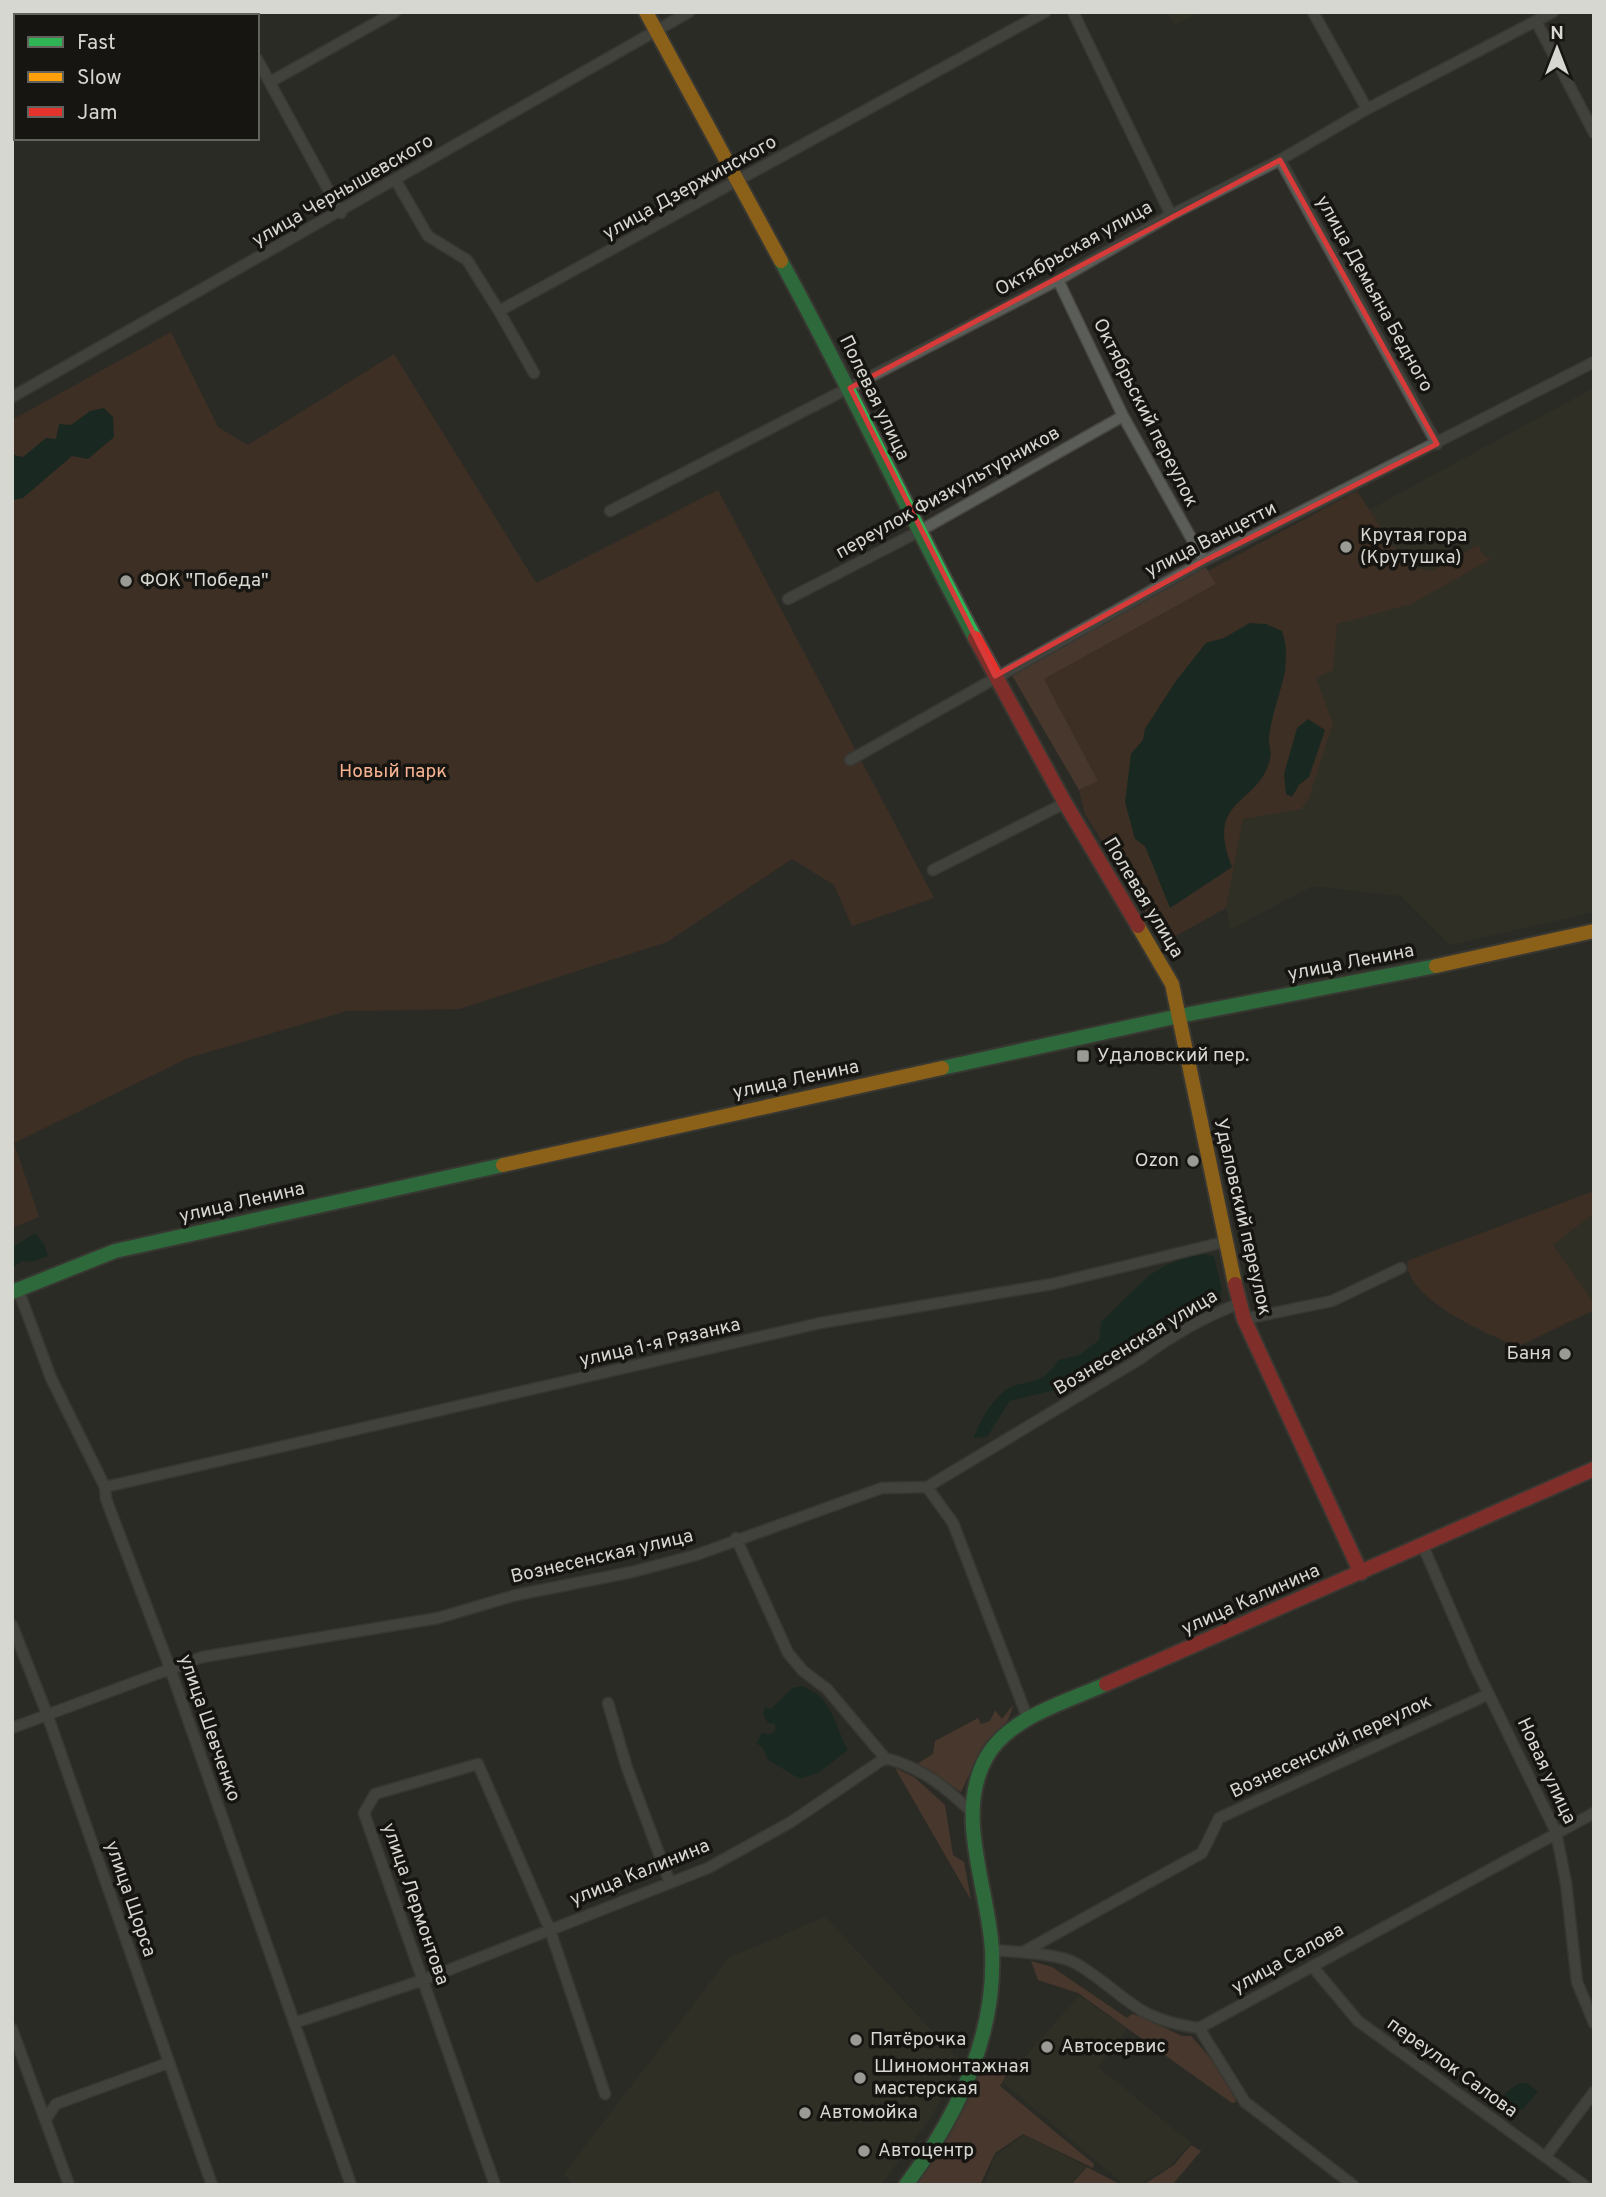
<svg xmlns="http://www.w3.org/2000/svg" width="1606" height="2197" viewBox="0 0 1606 2197" font-family="Overpass,sans-serif">
<rect width="100%" height="100%" fill="#2c2b26"/>
<!-- built -->
<path fill="#353425" d="M1167 12H1200L1174 25Z
M1594 388V912L1450 945 1401 896 1312 886 1231 929 1226 908 1243 819 1301 809 1333 723 1316 678 1333 669 1337 624 1412 604 1490 559 1484 556 1477 545 1431 571 1405 565 1369 510Z
M1594 1213V1303L1553 1245Z
M825 1917 960 2061 933 2114 881 2185H574L564 2174 729 1958Z
M1079 1996 1127 2029 1098 2067 1191 2143 1170 2166 1137 2185H1125L1003 2082Z
M1025 2135 1121 2185 1086 2167 1069 2185H984L995 2156Z"/>
<!-- green -->
<path fill="#523323" fill-rule="evenodd" d="M171 332 218 427 248 445 394 354 536 583 718 490 934 898 852 926 834 885 792 859 667 942 459 1009 347 1011 188 1058 14 1143 39 1217 12 1228V420Z
M1357 491 1405 565 1431 571 1478 545 1484 556 1491 559 1412 604 1337 624 1333 670 1316 678 1333 723 1309 798 1301 809 1243 819 1226 908 1165 942 1085 814 1079 790 1098 781 1044 679 1216 584 1208 571ZM1250 623 1286 669C1281 691 1271 715 1269 737 1268 744 1272 752 1270 759 1259 806 1204 797 1232 867L1171 907 1145 846 1130 777 1131 754 1143 740 1145 729 1176 681 1206 643 1224 638Z
M1594 1191V1213L1553 1245 1594 1303V1310L1517 1347C1486 1332 1407 1301 1407 1261Z"/>
<!-- forest -->
<path fill="#694535" d="M1205 566 1216 584 1044 679 1098 781 1079 790 1010 672Z
M1013 1705C1008 1729 992 1736 979 1756 972 1767 967 1780 961 1792L917 1764 933 1754 935 1741 978 1718 981 1724 990 1721 995 1710 1002 1719Z
M895 1768 914 1777 945 1805 953 1855 964 1862 971 1900Z
M1031 1961 1052 1967 1127 2018 1132 2014 1140 2016 1182 2036H1191C1203 2049 1236 2086 1236 2102L1232 2103 1078 1993 1038 1980Z
M985 2061 1001 2066 1013 2064 1000 2086 1094 2164 1093 2168 1023 2134 995 2153 980 2185H916L974 2073Z
M1191 2145 1201 2151 1172 2185H1143L1174 2165Z
M1087 2167 1121 2185H1071Z"/>
<!-- water -->
<path fill="#042519" d="M104 408 113 417 114 437 88 459 72 456 23 498 12 500 14 455 23 457 46 438 56 439 59 424 71 425 90 411Z
M1250 623 1266 624 1282 631C1295 668 1273 700 1269 737 1268 744 1272 752 1270 758 1261 805 1203 797 1232 867L1170 908 1145 846 1135 839 1125 802 1131 754 1143 740 1145 729 1176 681 1206 643 1224 638Z
M1308 719 1325 730 1309 777 1299 785 1292 797 1286 794 1284 774 1297 728Z
M35 1233 44 1244 48 1256 32 1262 22 1261 12 1268V1243L15 1246Z
M1199 1253 1214 1256 1222 1289 1218 1304 1203 1313 1168 1326 1107 1357 1086 1369 1069 1387 1010 1401 987 1437 973 1438C980 1422 989 1404 1003 1392 1021 1377 1041 1390 1058 1360L1079 1355 1099 1340 1101 1322 1148 1276 1168 1264Z
M802 1686C834 1698 833 1723 848 1750L818 1773 800 1779 768 1760 763 1748 756 1743 762 1733 770 1734 775 1731V1724L768 1723 763 1715 765 1707 771 1709 792 1688Z
M1519 2083H1527L1538 2092 1523 2109H1516L1504 2099 1505 2093Z"/>
<g fill="none" stroke-linecap="round" stroke-linejoin="round">
<!-- street casing -->
<g stroke="#474642" stroke-width="13">
<path id="street" d="M232 12 234 16
M1073 12 1171 215
M1313 12 1367 109
M1536 21 1594 133
M257 59 341 213
M270 82 395 12
M1280 160 1437 444
M396 181 428 236 467 260 499 311 1045 12
M1058 280 1123 416 1204 561
M499 311 534 373
M12 397 689 12
M610 511 1058 280 1171 215 1280 160 1367 109 1553 12
M788 599 918 532 1123 416
M850 760 1204 561 1594 362
M933 870 1065 803
M18 1289 51 1378 105 1487 106 1499 170 1668 351 2185
M1244 1319 1332 1301 1401 1268
M105 1487 820 1323 1052 1284 1224 1242
M927 1487 953 1523 1028 1719
M736 1538 788 1653 803 1671 827 1689 885 1758
M1423 1546 1475 1666 1556 1832 1566 1883 1577 1982 1594 2023
M12 1625 47 1714 212 2185
M608 1703 627 1768 670 1883
M12 1728 202 1657 438 1618 516 1595 632 1572 696 1555 882 1488 927 1487 1140 1359C1171 1336 1205 1316 1241 1303
M992 1950C1014 1952 1059 1953 1077 1964 1128 1995 1132 2019 1199 2028L1594 1813
M1023 1952 1202 1853 1219 1818 1489 1694
M1312 1966 1358 2021 1584 2185
M294 2023 423 1980 708 1868 791 1822 885 1758C923 1768 945 1787 973 1813
M1199 2028 1245 2102 1353 2185
M12 2029 69 2185
M46 2119 56 2104 168 2063
M1545 2157 1594 2092
M495 2185 364 1813 375 1794 478 1764 550 1930 605 2094"/>
</g>
<!-- fast casing -->
<g stroke="#474642" stroke-width="18">
<path id="fast" d="M781 261C849 385 908 513 975 638
M942 1068 1179 1016 1436 966
M12 1292 115 1251 503 1165
M906 2185C956 2118 996 2037 992 1951 989 1889 954 1816 986 1758 1008 1717 1067 1702 1106 1684"/>
</g>
<!-- slow casing -->
<g stroke="#474642" stroke-width="18">
<path id="slow" d="M646 12 781 261
M1138 926 1172 984 1235 1284
M1436 966 1594 931
M503 1165 942 1068"/>
</g>
<!-- jam casing -->
<g stroke="#474642" stroke-width="18">
<path id="jam" d="M975 638 1065 803 1138 926
M1235 1284 1244 1319 1361 1573
M1106 1684 1594 1469"/>
</g>
<!-- street -->
<use href="#street" stroke="#5b5e58" stroke-width="10"/>
<!-- fast -->
<use href="#fast" stroke="#30b455" stroke-width="14"/>
<!-- slow -->
<use href="#slow" stroke="#ff9f0a" stroke-width="14"/>
<!-- jam -->
<use href="#jam" stroke="#e5322d" stroke-width="14"/>
</g>
<!-- marked area -->
<path d="M0 0H1606V2197H0ZM1280 160 1437 444 1204 561 995 676 850 388Z" fill="#2c2b26" fill-opacity=".55" fill-rule="evenodd"/>
<path fill="none" stroke="#d63a39" stroke-width="5" stroke-linejoin="round" d="M1280 160 1437 444 1204 561 995 676 850 388Z"/>
<!-- markers -->
<g fill="#9b9b95" stroke="#161511" stroke-width="2.5">
<circle cx="1346" cy="547" r="7"/>
<circle cx="126" cy="581" r="7"/>
<rect x="1076" y="1049" width="14" height="14" rx="3.5"/>
<circle cx="1193" cy="1161" r="7"/>
<circle cx="1565" cy="1354" r="7"/>
<circle cx="856" cy="2040" r="7"/>
<circle cx="1047" cy="2047" r="7"/>
<circle cx="860" cy="2078" r="7"/>
<circle cx="805" cy="2113" r="7"/>
<circle cx="864" cy="2151" r="7"/>
</g>
<g text-anchor="middle" dominant-baseline="central" stroke-width="7" stroke-linejoin="round" paint-order="stroke">
<!-- street labels -->
<g font-size="19" fill="#d7d7d1" stroke="#161511">
<text transform="translate(690 188) rotate(-29)">улица Дзержинского</text>
<text transform="translate(343 191) rotate(-30)">улица Чернышевского</text>
<text transform="translate(1074 249) rotate(-29)">Октябрьская улица</text>
<text transform="translate(1374 294) rotate(61)">улица Демьяна Бедного</text>
<text transform="translate(874 398) rotate(64)">Полевая улица</text>
<text transform="translate(1145 413) rotate(63)">Октябрьский переулок</text>
<text transform="translate(948 493) rotate(-29)">переулок Физкультурников</text>
<text transform="translate(1211 540) rotate(-27)">улица Ванцетти</text>
<text transform="translate(1143 898) rotate(59)">Полевая улица</text>
<text transform="translate(1351 963) rotate(-11)">улица Ленина</text>
<text transform="translate(796 1080) rotate(-12)">улица Ленина</text>
<text transform="translate(242 1203) rotate(-13)">улица Ленина</text>
<text transform="translate(1242 1217) rotate(77)">Удаловский переулок</text>
<text transform="translate(660 1343) rotate(-13)">улица 1-я Рязанка</text>
<text transform="translate(1136 1343) rotate(-31)">Вознесенская улица</text>
<text transform="translate(602 1557) rotate(-13)">Вознесенская улица</text>
<text transform="translate(1251 1600) rotate(-24)">улица Калинина</text>
<text transform="translate(209 1728) rotate(71)">улица Шевченко</text>
<text transform="translate(1331 1747) rotate(-25)">Вознесенский переулок</text>
<text transform="translate(1546 1771) rotate(65)">Новая улица</text>
<text transform="translate(640 1873) rotate(-22)">улица Калинина</text>
<text transform="translate(130 1899) rotate(71)">улица Щорса</text>
<text transform="translate(415 1904) rotate(71)">улица Лермонтова</text>
<text transform="translate(1288 1959) rotate(-29)">улица Салова</text>
<text transform="translate(1452 2068) rotate(36)">переулок Салова</text>
</g>
<!-- poi labels -->
<g font-size="19" fill="#d7d7d1" stroke="#161511" text-anchor="start">
<text x="1360" y="536">Крутая гора<tspan x="1360" dy="22">(Крутушка)</tspan></text>
<text x="140" y="581">ФОК "Победа"</text>
<text x="1097" y="1056">Удаловский пер.</text>
<text x="1179" y="1161" text-anchor="end">Ozon</text>
<text x="1551" y="1354" text-anchor="end">Баня</text>
<text x="870" y="2040">Пятёрочка</text>
<text x="1061" y="2047">Автосервис</text>
<text x="874" y="2067">Шиномонтажная<tspan x="874" dy="22">мастерская</tspan></text>
<text x="819" y="2113">Автомойка</text>
<text x="878" y="2151">Автоцентр</text>
</g>
<!-- park labels -->
<g font-size="19" fill="#f7b292" stroke="#161511">
<text x="393" y="772">Новый парк</text>
</g>
</g>
<!-- border -->
<rect width="1606" height="2197" fill="none" stroke="#d7d7d1" stroke-width="28"/>
<!-- legend -->
<rect x="14" y="14" width="245" height="126" fill="#161511" stroke="#63635e" stroke-width="2"/>
<rect x="28" y="37" width="35" height="10" fill="#30b455" stroke="#63635e" stroke-width="2"/>
<text x="77" y="49" font-size="21" fill="#d7d7d1">Fast</text>
<rect x="28" y="72" width="35" height="10" fill="#ff9f0a" stroke="#63635e" stroke-width="2"/>
<text x="77" y="84" font-size="21" fill="#d7d7d1">Slow</text>
<rect x="28" y="107" width="35" height="10" fill="#e5322d" stroke="#63635e" stroke-width="2"/>
<text x="77" y="119" font-size="21" fill="#d7d7d1">Jam</text>
<!-- north arrow -->
<g transform="translate(1557 49)" stroke="#161511" stroke-width="5" paint-order="stroke">
<path d="M0-5L12 26L0 18L-12 26Z" fill="#d7d7d1"/>
<text y="-10" font-size="19" font-weight="bold" text-anchor="middle" fill="#d7d7d1">N</text>
</g>
</svg>
